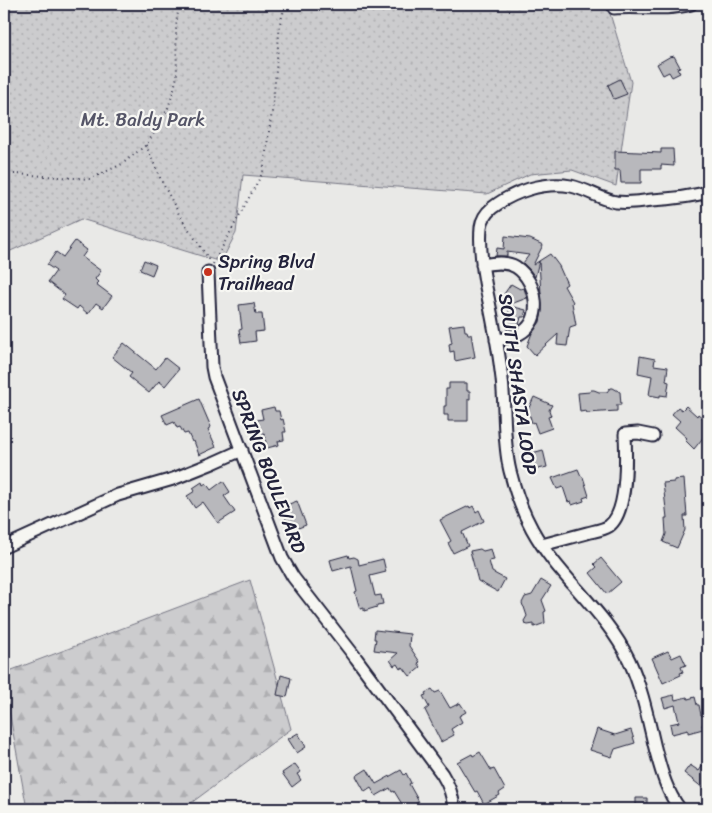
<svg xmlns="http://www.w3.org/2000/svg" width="712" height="813" viewBox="0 0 712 813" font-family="Sriracha,sans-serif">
<defs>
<pattern id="forest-firs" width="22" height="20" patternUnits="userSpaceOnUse" patternTransform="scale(1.25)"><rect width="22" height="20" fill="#ccccce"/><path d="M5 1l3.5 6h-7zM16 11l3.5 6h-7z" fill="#afafb2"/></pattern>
<pattern id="park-dots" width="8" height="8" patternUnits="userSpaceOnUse" patternTransform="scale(1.25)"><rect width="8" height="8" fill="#ccccce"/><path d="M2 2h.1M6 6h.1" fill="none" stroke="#afafb2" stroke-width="1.8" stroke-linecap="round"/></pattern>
</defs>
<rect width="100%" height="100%" fill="#e9e9e7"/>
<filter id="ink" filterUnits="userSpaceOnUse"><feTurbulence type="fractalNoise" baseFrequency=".02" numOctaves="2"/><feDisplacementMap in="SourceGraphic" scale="10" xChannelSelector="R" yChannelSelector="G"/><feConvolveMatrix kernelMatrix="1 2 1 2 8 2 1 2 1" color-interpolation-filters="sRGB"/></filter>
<g filter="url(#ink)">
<!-- forest -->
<path fill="url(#forest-firs)" stroke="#777784" d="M250 580 291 729 183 809H27L4 683V673Z"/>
<!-- park -->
<path fill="url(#park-dots)" stroke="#777784" d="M4 4H607L631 82 616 186 572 170 530 174 487 194 243 175 236 233 221 262 81 219 4 254Z"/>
<!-- building -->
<path fill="#b8b8bc" stroke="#22223b" d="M671 56V57L674 56 680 67 677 68 680 73 672 77 669 72 663 75 657 64Z
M620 79 627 94 614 99 608 85Z
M661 149H673L674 166 661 165V169H641V183H621L620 170H615V151L661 153Z
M505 236 530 239 543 245 533 265 539 261 535 277 529 269 523 263 529 255 507 252V256H496L497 248 504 249Z
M75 241 87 250 82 257 101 271 95 279 98 282 96 284 112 296 103 308 96 303 88 314 79 306 77 309 62 299 65 295 48 282 56 271 47 265 56 252 63 257Z
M550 254 559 266 567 284 564 286 573 302 572 303 576 325 570 327 567 346 557 345 558 334 535 355 527 346 532 333 540 322 542 311 539 261Z
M144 260 156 265 152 275 140 270Z
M511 284 520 289 524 288 527 298 511 304 512 299 504 294Z
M254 303 256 314H262L264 331 255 332 256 341 241 343 239 330 242 329 239 305Z
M510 306 526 310 524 317H521L519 325 507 331 506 322Z
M464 324 465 331H467L468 334H471L475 357 455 361 454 351 450 352 449 344 452 343 449 326Z
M124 343 156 369 165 358 179 369 165 386 159 381 149 393 129 377 132 373 112 357Z
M640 356 655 359 654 365 668 367 666 381 669 382 667 396 660 395V397L649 395 652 376 638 373Z
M449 383H467V391H470V399H468V421H448V415H444V406H446V389H449Z
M610 388H613L620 392 621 405H617V411L587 413 586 411 580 412 578 393 590 392 591 390H594L599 392H607Z
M534 397 552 405 549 410 551 416 548 417 552 428 538 433 534 422 532 423 530 416 526 414Z
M199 399 211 427 208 429 216 447 199 455 194 441 192 442 188 433 184 434 180 427 177 428 174 422 167 425 162 415Z
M686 406 697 416 698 414 703 418 708 411V429L705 433 706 434 694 449 685 440 687 438 675 427 680 421 672 414 678 407 682 410Z
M274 407 275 411H279L281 420 283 419 286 432H283L284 440 278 441 279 445 267 448 264 433 260 434 257 420 263 419 261 410Z
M543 450 547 467 534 470 531 458H533L532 453Z
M578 469 581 476 583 477 589 496 583 498 584 501 572 505 571 501 568 502 563 487 557 489 552 478Z
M684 479 687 516H684L685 530 677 548 663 542 666 534 665 518H667L663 483 674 482V480Z
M223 481 230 492 224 496 235 512 218 523 203 502 195 508 187 496 195 491 193 488 202 482 203 485 206 483 211 490Z
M297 501 306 525 293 530 291 526 289 527 281 507Z
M469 506 470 508 473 506 476 512 479 510 484 521 462 532 468 546 453 553 448 543 451 541 440 520Z
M480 549 483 551 491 549 494 560 489 561 492 572 505 579 498 592 478 581 470 551Z
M348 555 349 558 354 557 358 559 359 565 383 559 386 572 370 576 375 596 381 595 383 604 377 605V607L364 611V608L360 609 355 592 357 591 351 566 333 571 330 560Z
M601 558 621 582 607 594 590 573 597 567 594 564Z
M541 580 551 586 542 600 546 611 544 612 545 623 534 627V624L528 625 525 624 524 621 527 616 524 607 523 606 522 603 525 597 532 595Z
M375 630 410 634 409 646 420 662 418 663 421 667 410 676 403 667 400 669 397 664 394 666 390 660 398 653 374 650 376 639H374Z
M668 651 672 658 681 654 686 665 681 667 683 672 680 673 681 675 663 683 652 658Z
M281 675 291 678 287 697 277 695Z
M432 689 435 693 440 691 450 708 460 703 466 712 459 716 462 722 451 729 454 735 441 742 425 710 429 707 423 696 426 695 425 693Z
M674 695 675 700 687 697 688 699 695 697 697 705H699L701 715 707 718 702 725 703 729 688 733V730L672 734 670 724 679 722 675 705 665 708 662 698Z
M597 729 615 735 631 730 635 743 615 749 612 757 590 750Z
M298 733 306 747 297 753 288 739Z
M480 752 491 770 494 769 505 789 499 793 500 795 484 804 477 791 475 792 457 762 472 754 473 756Z
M295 764 301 772 297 774 301 780 292 787 282 773Z
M690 765 699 771 703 765 708 768V792L684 773Z
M367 769 376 784 401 770 404 775 406 773 411 783 409 784 419 802 405 809 394 791 392 792 390 788 376 796 371 788 365 792 356 776Z
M636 798H647V809H636Z"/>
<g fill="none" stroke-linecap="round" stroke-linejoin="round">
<!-- street casing -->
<g stroke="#22223b" stroke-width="15">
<path id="street" d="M614 8C639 6 666 11 691 4
M482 265C493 263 506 261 516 267 537 281 545 321 519 334 512 338 504 339 496 340
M208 272 212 367 214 377 282 558 293 577 356 658 442 774C449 785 453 796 454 809
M542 545C557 541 572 537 587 533 594 531 603 530 609 526 628 512 626 456 625 434L638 433 653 436
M4 547 118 495 173 479 213 463 242 450
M680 809C666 791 661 770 655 748 648 719 642 688 629 660 605 610 558 577 532 529 522 511 515 491 510 471 502 439 506 404 501 371 498 346 493 321 488 297 483 274 479 250 481 227 482 219 486 213 492 208 512 192 544 181 571 186 586 189 600 199 616 202 628 203 640 202 652 200 670 199 690 197 708 192"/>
</g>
<!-- path -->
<path stroke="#22223b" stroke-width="2" stroke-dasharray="1 4" stroke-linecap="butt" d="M146 145 161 180 180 216 208 258V262
M4 175 15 174 90 179 122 164 146 145 158 127 168 108 173 93 177 76 176 30 177 16 180 7
M213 264 263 172 273 105 280 23 286 4"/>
<!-- street -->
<use href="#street" stroke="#f6f6f2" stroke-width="11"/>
</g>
</g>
<!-- markers -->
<circle fill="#c8321e" stroke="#f6f6f2" stroke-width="2" cx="208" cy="272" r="5"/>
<g text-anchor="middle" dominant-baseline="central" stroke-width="4.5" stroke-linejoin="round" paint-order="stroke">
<!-- park labels -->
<g font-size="19" fill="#555567" stroke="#f6f6f2">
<text x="143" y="119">Mt. Baldy Park</text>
</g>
<!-- poi labels -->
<g font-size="19" fill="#22223b" stroke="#f6f6f2" text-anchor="start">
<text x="218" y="261">Spring Blvd<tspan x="218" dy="22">Trailhead</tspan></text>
</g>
<!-- street labels -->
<g font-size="19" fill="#22223b" stroke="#f6f6f2">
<text transform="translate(518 384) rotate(82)">SOUTH SHASTA LOOP</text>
<text transform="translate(269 471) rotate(69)">SPRING BOULEVARD</text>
</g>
</g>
<!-- margin -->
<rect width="712" height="813" fill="none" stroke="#f6f6f2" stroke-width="20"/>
<rect x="10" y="10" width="692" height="793" fill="none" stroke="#22223b" stroke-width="2" filter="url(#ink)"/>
</svg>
